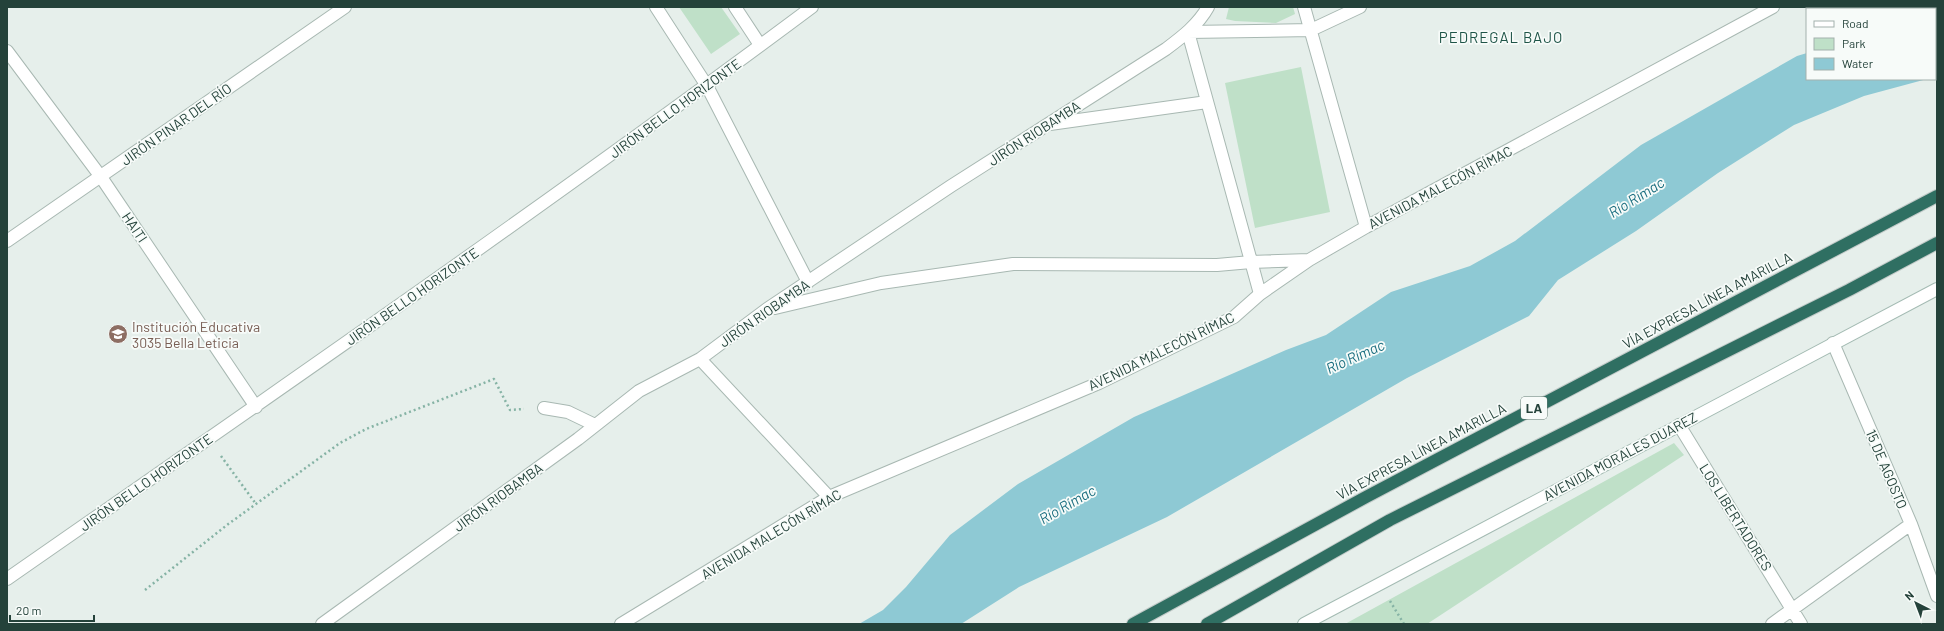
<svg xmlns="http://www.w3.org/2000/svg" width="1944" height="631" viewBox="0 0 1944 631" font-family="Barlow,sans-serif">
<rect width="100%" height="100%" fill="#e6efeb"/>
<!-- green -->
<path fill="#bfe0c8" d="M679 7H721L740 34 711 54Z
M1229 7H1293L1295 14 1276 23 1235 21 1226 19Z
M1301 67 1330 212 1255 228 1225 83Z
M1674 443 1684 455 1427 624H1345Z"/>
<!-- water -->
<path fill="#8ec9d4" d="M1926 7H1937V76L1935 77V9H1921Z
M1807 53V79H1927L1864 96 1794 125 1718 173 1636 231 1558 280 1529 316 1407 378 1167 517 1019 587 961 624H859L883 610 906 587 950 535 1018 484 1134 417 1286 350 1326 335 1391 292 1470 266 1515 241 1641 145 1797 56Z"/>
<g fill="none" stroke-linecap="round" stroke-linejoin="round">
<!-- street casing -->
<g stroke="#a8b8b2" stroke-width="14">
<path id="street" d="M656 7 707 86 808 282
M735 7 760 45
M1304 7 1366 227
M7 51 101 177 256 407
M1050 124 1207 102
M7 241 345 7
M1260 294 1188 32 1311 30 1360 7
M775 308 881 283 1013 264 1217 265 1251 262 1309 260
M1833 343 1911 524 1937 596
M700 359 829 497
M544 408 568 412 595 425
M1679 425 1801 624
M7 579C277 391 548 204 812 7
M322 624 578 439 639 391 700 359 767 309 951 186 1166 49C1182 37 1198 25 1208 7
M621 624 829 497 1099 383 1234 317 1260 294 1309 260 1366 227 1773 7
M1772 624 1911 524"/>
</g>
<!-- secondary casing -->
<g stroke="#a4bbb3" stroke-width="14">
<path id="secondary" d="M1304 624 1937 289"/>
</g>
<!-- highway casing -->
<g stroke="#c2cac8" stroke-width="14">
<path id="highway" d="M1133 624 1366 497 1937 196
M1207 624 1390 520 1849 290 1937 243"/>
</g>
<!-- path -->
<path stroke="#86b3a5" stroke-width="2.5" stroke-dasharray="2 3" stroke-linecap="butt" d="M221 456 256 504
M145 590 227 525 340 443 366 429 494 379 510 410 524 409
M1390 601 1404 624"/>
<!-- street -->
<use href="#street" stroke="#fff" stroke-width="12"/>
<!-- secondary -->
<use href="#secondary" stroke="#fff" stroke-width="12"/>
<!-- highway -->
<use href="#highway" stroke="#2f6f62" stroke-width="12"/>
</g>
<!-- icons -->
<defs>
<g id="school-disc" transform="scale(1)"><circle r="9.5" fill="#8d6e63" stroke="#f7fbf9"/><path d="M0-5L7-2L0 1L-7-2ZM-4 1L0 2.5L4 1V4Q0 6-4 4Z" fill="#fff"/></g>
</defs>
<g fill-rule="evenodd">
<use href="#school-disc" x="118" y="334"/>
</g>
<g text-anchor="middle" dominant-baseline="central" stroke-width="3.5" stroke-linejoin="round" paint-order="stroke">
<!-- shield labels -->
<rect fill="#f7fbf9" stroke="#637a73" stroke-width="1" x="1521" y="397" width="26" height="22" rx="3"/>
<g font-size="13" font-weight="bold" fill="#24423a">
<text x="1534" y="408">LA</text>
</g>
<!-- street labels -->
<g font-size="14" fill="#24423a" stroke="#f7fbf9">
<text transform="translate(675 108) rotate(-36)">JIRÓN BELLO HORIZONTE</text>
<text transform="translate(176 124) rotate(-35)">JIRÓN PINAR DEL RÍO</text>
<text transform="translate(1034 133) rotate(-33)">JIRÓN RIOBAMBA</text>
<text transform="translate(1440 187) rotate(-28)">AVENIDA MALECÓN RÍMAC</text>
<text transform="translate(135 227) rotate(56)">HAITI</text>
<text transform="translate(412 296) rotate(-35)">JIRÓN BELLO HORIZONTE</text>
<text transform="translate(1707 300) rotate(-28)">VÍA EXPRESA LÍNEA AMARILLA</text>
<text transform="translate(764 313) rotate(-35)">JIRÓN RIOBAMBA</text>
<text transform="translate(1161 351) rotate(-26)">AVENIDA MALECÓN RÍMAC</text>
<text transform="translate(1421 451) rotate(-28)">VÍA EXPRESA LÍNEA AMARILLA</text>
<text transform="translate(1620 456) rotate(-28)">AVENIDA MORALES DUAREZ</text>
<text transform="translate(1887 469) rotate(67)">15 DE AGOSTO</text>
<text transform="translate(146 482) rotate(-35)">JIRÓN BELLO HORIZONTE</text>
<text transform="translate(498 497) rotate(-36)">JIRÓN RIOBAMBA</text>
<text transform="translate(1736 517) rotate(58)">LOS LIBERTADORES</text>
<text transform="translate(771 534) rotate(-31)">AVENIDA MALECÓN RÍMAC</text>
</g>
<!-- education labels -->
<g font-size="14" fill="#785e54" stroke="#f7fbf9" text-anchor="start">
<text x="132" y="326">Institución Educativa<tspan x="132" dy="16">3035 Bella Leticia</tspan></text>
</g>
<!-- neighbourhood labels -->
<g font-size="15" letter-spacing="1" fill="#1f5548" stroke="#f7fbf9">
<text x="1501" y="37">PEDREGAL BAJO</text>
</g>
<!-- water labels -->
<g font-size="15" font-style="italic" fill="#1c6f80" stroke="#f7fbf9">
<text transform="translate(1636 197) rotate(-32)">Río Rímac</text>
<text transform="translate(1355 356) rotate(-24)">Río Rímac</text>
<text transform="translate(1067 504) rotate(-30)">Río Rímac</text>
</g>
</g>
<!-- border -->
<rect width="1944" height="631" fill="none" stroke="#24423a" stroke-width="16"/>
<!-- legend -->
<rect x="1806" y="8" width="130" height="72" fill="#f7fbf9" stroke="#a3b1ad"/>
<rect x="1814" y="21" width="20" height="6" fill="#ffffff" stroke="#a3b1ad"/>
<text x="1842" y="28" font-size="12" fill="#24423a">Road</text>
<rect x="1814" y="38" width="20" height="12" fill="#bfe0c8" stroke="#a3b1ad"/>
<text x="1842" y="48" font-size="12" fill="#24423a">Park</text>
<rect x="1814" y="58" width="20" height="12" fill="#8ec9d4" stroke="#a3b1ad"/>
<text x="1842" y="68" font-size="12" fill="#24423a">Water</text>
<!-- north arrow -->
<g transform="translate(1916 603) rotate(318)" stroke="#f7fbf9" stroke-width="3" paint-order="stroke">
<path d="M0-3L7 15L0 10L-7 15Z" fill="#24423a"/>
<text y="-6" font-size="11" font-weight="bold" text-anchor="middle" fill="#24423a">N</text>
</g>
<!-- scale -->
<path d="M10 615v6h84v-6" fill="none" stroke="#24423a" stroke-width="2"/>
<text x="16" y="615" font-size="12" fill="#24423a" stroke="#f7fbf9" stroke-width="3" paint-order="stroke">20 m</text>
</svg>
